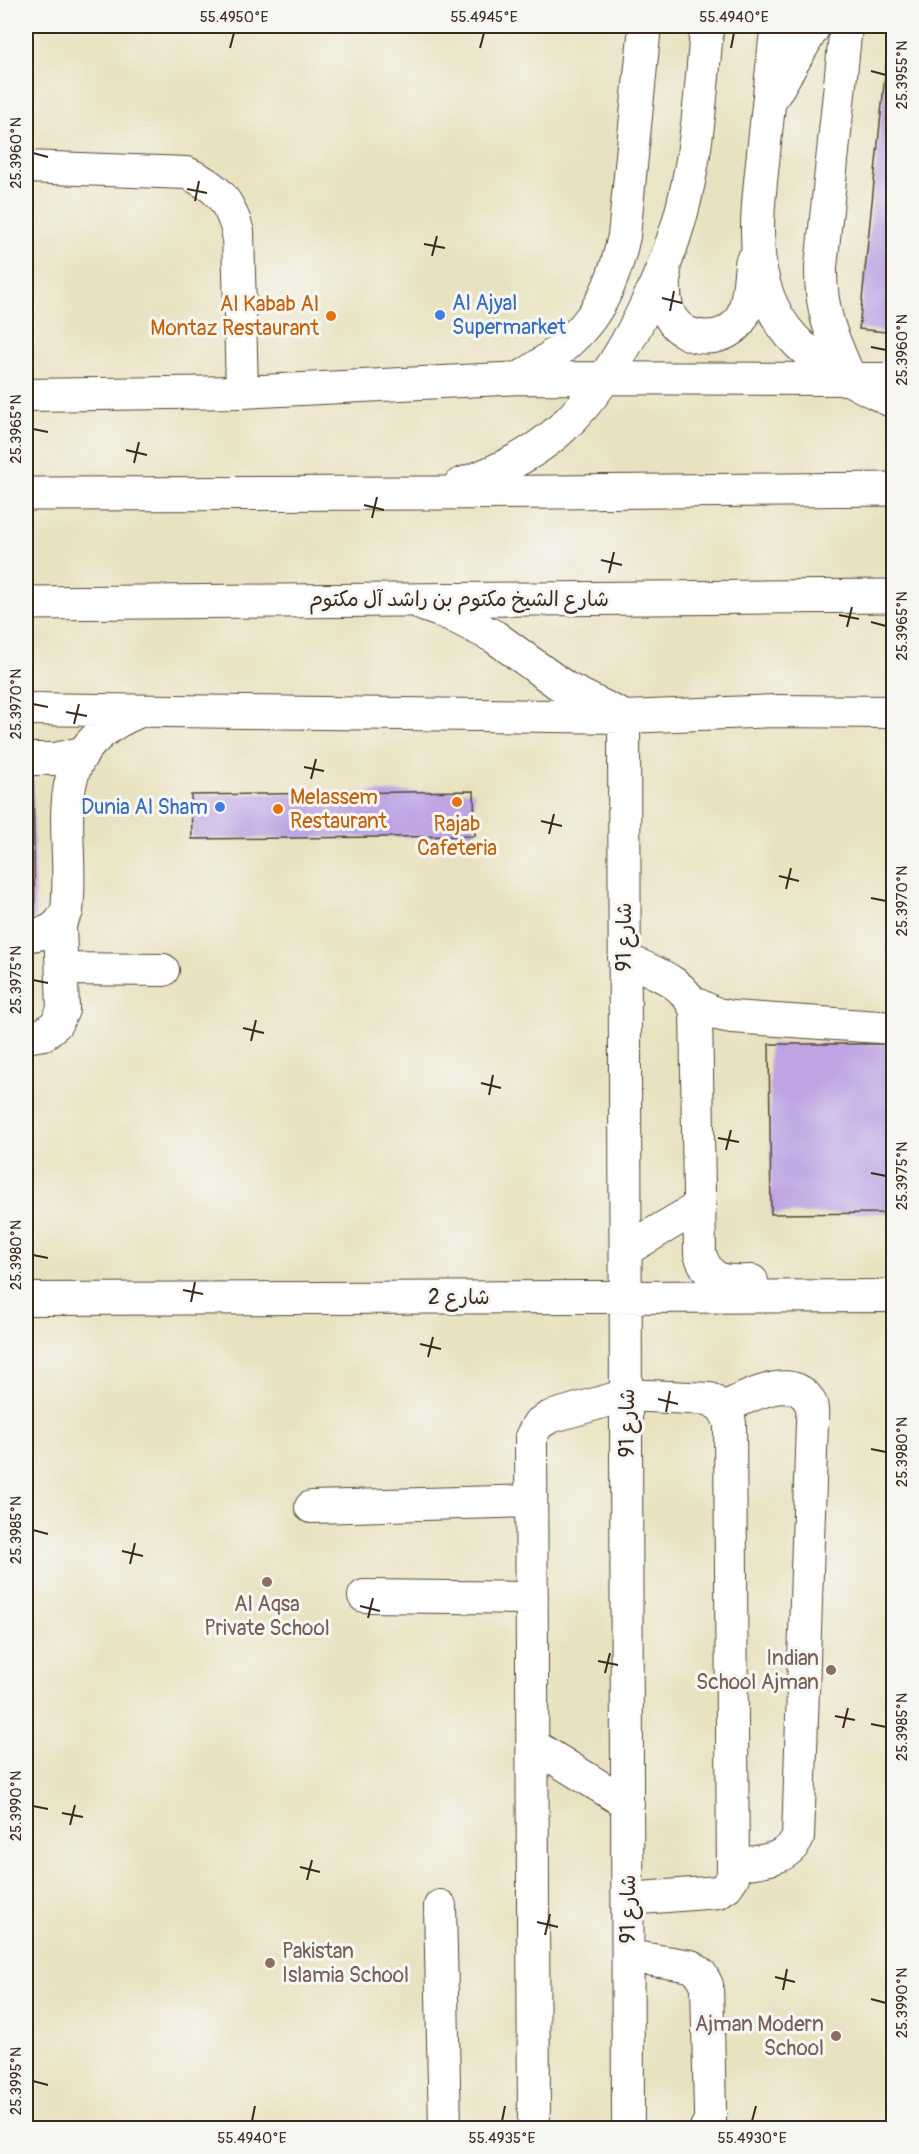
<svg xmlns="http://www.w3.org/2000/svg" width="919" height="2154" viewBox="0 0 919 2154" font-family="Pangolin,'Playpen Sans Arabic',sans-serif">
<rect width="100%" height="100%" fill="#f6f6f2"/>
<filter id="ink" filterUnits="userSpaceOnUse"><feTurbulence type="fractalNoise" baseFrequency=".0167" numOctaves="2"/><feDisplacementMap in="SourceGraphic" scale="12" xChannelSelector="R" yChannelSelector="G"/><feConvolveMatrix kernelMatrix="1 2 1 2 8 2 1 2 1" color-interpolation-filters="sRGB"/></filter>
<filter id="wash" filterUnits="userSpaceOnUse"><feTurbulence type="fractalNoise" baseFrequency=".008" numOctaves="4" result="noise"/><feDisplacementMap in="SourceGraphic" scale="24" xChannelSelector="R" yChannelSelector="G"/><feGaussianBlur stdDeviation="1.35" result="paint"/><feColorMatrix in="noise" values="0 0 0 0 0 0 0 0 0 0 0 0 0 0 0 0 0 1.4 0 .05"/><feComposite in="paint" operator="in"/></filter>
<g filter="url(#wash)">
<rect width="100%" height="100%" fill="#e9e2c0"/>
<g id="blocks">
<!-- building -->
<path fill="#bea4e3" d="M890 26H894V333L859 329Z
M26 774H33L35 923H26Z
M474 791 475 836 192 839 191 795Z
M769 1044H894V1213L771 1214Z"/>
</g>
</g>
<g filter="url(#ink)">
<use href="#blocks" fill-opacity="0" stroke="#554636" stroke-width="1.5"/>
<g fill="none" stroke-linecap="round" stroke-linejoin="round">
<!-- minor casing -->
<g stroke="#554636" stroke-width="34">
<path id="minor" d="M846 26 821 267C820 313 833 339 851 380
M26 167 187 173C218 187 229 200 238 232L242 392
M520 378C581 340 609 308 624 236L645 26
M26 395 242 392 520 378 894 379
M26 709 624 717 775 711 894 712
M624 717 628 2128
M26 759H55L81 753
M26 935C47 935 57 930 67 911 76 827 38 753 138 712
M624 958C653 973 683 979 696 1011L700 1254C710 1283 724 1282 752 1281
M62 969 163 970
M692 1002 717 1014 732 1017 894 1028
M26 1037 44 1034 56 1024 63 1010 60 925
M626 1250 700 1206
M26 1299 894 1296
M723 1408C747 1398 795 1369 811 1404 813 1409 812 1417 812 1423L798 1838C786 1862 758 1861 733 1865
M311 1507 531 1501
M364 1596 532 1598
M533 1745 628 1804
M440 1906 445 2128
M628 1956 691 1966 701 1974 707 1985 710 2111V2121L706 2128
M534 2128 531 1437 538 1424 550 1417 627 1395 710 1399 723 1408 730 1422 733 1877 727 1886 718 1892 628 1899"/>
</g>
<!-- major casing -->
<g stroke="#554636" stroke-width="35">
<path id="major" d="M777 26C773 66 768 107 764 148 757 217 744 292 800 345 827 370 861 385 894 402
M774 94 814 26
M664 267C665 284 662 304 671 318 686 344 728 343 742 317 750 300 749 280 752 262
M460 485C497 472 533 455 562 428 621 373 673 263 688 184 699 132 702 78 707 26
M26 494 438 493 894 489
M26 603 894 596
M424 605 450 614 495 637 565 688 624 717"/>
</g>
<!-- minor -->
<use href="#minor" stroke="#fff" stroke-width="32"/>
<!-- major -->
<use href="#major" stroke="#fff" stroke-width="33"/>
</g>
</g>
<!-- ticks -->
<path fill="none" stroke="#3b2a1e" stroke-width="2" d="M230 48 234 33M480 48 484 33M731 48 734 33M871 71 886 75M33 153 48 157M187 189 207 193M195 201 199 181M424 244 445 248M432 256 437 236M662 298 682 303M670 311 674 291M871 347 886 350M33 429 48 432M126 450 147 455M134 463 139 442M364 505 384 510M372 518 377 497M601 560 622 565M609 573 614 552M839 615 859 619M871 622 886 626M847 627 852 607M33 704 48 707M66 712 87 716M74 724 79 704M304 767 324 771M311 779 316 759M541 821 562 826M549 834 554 814M779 876 799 881M786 889 791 868M871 898 886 901M33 980 48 983M243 1028 264 1033M251 1041 256 1020M481 1083 501 1088M489 1095 493 1075M718 1138 739 1142M726 1150 731 1130M871 1173 886 1176M33 1255 48 1258M183 1290 203 1294M191 1302 195 1282M420 1344 441 1349M428 1357 433 1337M658 1399 678 1404M666 1412 670 1391M871 1449 886 1452M33 1530 48 1534M122 1551 143 1556M130 1564 135 1543M360 1606 380 1611M368 1618 373 1598M598 1661 618 1665M605 1673 610 1653M835 1716 855 1720M871 1724 886 1727M843 1728 848 1708M33 1806 48 1809M62 1813 83 1817M70 1825 75 1805M300 1867 320 1872M307 1880 312 1860M537 1922 558 1927M545 1935 550 1914M775 1977 795 1982M783 1990 787 1969M871 1999 886 2003M33 2081 48 2085M252 2121 255 2106M502 2121 505 2106M752 2121 756 2106"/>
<!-- markers -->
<g fill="#3f7fe0" stroke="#f6f6f2" stroke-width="2">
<circle cx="440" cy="315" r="6"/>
<circle cx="220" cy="807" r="6"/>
</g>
<g fill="#e8710a" stroke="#f6f6f2" stroke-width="2">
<circle cx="331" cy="316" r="6"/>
<circle cx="457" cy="802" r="6"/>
<circle cx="278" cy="809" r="6"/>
</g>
<g fill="#8d6e63" stroke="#f6f6f2" stroke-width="2">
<circle cx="267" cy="1582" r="6"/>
<circle cx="831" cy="1670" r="6"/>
<circle cx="270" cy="1963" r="6"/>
<circle cx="836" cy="2036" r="6"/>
</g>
<g text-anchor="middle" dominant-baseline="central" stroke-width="6" stroke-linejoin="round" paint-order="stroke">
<!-- shop labels -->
<g font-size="21" fill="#366cbe" stroke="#f6f6f2" text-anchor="start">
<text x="452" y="303">Al Ajyal<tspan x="452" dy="24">Supermarket</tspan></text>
<text x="208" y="807" text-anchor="end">Dunia Al Sham</text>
</g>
<!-- food labels -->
<g font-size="21" fill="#c56008" stroke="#f6f6f2" text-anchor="end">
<text x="319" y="304">Al Kabab Al<tspan x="319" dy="24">Montaz Restaurant</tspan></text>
<text x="290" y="797" text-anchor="start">Melassem<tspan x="290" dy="24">Restaurant</tspan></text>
<text x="457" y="824" text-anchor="middle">Rajab<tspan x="457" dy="24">Cafeteria</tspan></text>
</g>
<!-- street labels -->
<g font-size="21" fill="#3b2a1e" stroke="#f6f6f2">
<text x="459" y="599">شارع الشيخ مكتوم بن راشد آل مكتوم</text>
<text transform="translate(624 937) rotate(-90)">شارع 91</text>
<text x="459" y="1297">شارع 2</text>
<text transform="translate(627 1423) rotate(-90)">شارع 91</text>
<text transform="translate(628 1909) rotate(-90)">شارع 91</text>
</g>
<!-- education labels -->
<g font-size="21" fill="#785e54" stroke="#f6f6f2" text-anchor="end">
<text x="267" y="1604" text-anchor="middle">Al Aqsa<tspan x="267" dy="24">Private School</tspan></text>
<text x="819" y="1658">Indian<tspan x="819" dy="24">School Ajman</tspan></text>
<text x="282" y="1951" text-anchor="start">Pakistan<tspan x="282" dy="24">Islamia School</tspan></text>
<text x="824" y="2024">Ajman Modern<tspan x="824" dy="24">School</tspan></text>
</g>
</g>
<!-- margin -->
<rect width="919" height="2154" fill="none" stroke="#f6f6f2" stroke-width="66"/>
<rect x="33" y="33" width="853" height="2088" fill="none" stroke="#3b2a1e" stroke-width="2"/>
<g font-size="15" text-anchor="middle" fill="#3b2a1e">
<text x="234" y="22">55.4950°E</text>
<text x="484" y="22">55.4945°E</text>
<text x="734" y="22">55.4940°E</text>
<text transform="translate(902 75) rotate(-90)" y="5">25.3955°N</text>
<text transform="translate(16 153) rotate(-90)" y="5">25.3960°N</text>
<text transform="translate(902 350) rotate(-90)" y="5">25.3960°N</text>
<text transform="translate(16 429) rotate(-90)" y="5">25.3965°N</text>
<text transform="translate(902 626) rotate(-90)" y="5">25.3965°N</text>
<text transform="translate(16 704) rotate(-90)" y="5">25.3970°N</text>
<text transform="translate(902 901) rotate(-90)" y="5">25.3970°N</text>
<text transform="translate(16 980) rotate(-90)" y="5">25.3975°N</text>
<text transform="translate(902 1176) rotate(-90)" y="5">25.3975°N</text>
<text transform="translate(16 1255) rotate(-90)" y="5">25.3980°N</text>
<text transform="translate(902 1452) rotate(-90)" y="5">25.3980°N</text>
<text transform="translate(16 1530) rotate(-90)" y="5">25.3985°N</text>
<text transform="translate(902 1727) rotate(-90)" y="5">25.3985°N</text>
<text transform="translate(16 1806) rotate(-90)" y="5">25.3990°N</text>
<text transform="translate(902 2003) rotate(-90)" y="5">25.3990°N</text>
<text transform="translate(16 2081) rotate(-90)" y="5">25.3995°N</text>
<text x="252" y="2143">55.4940°E</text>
<text x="502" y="2143">55.4935°E</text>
<text x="752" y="2143">55.4930°E</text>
</g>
</svg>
